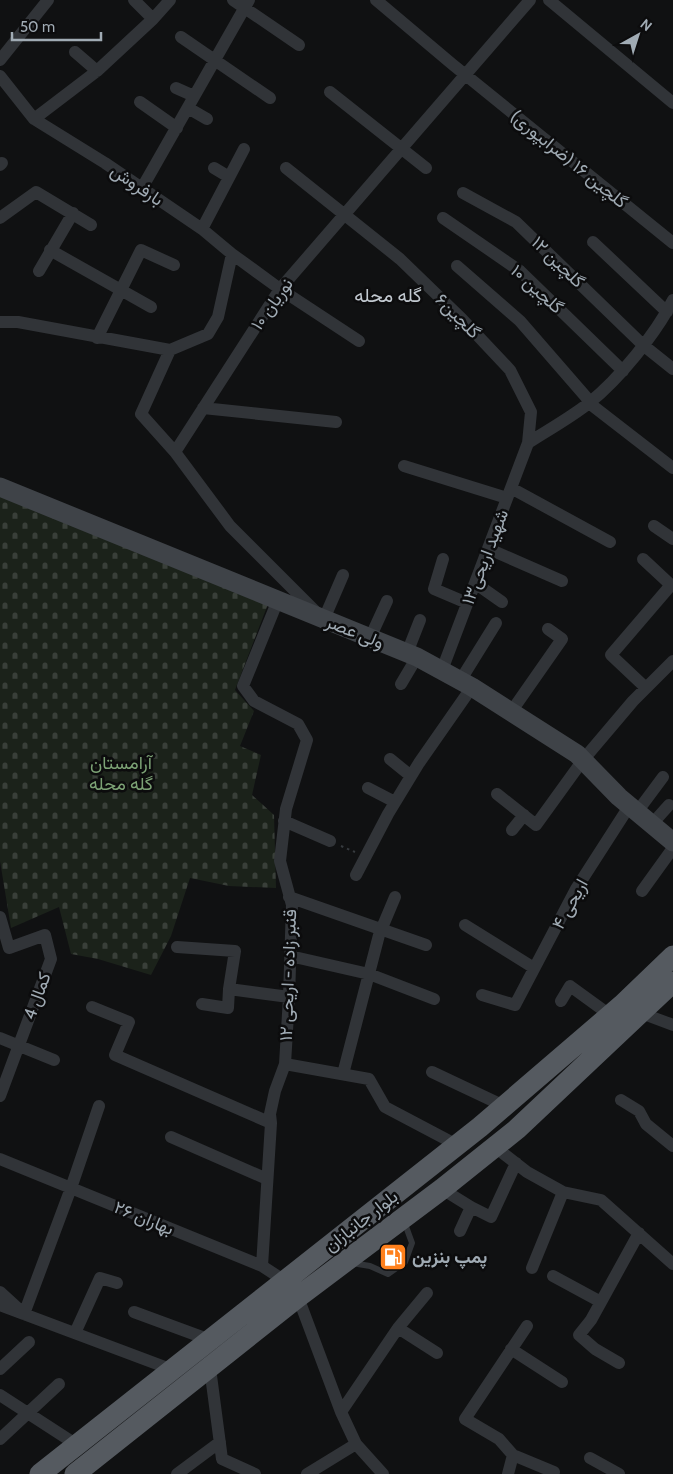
<svg xmlns="http://www.w3.org/2000/svg" width="673" height="1474" viewBox="0 0 673 1474" font-family="Cabin,Vazirmatn,sans-serif">
<defs>
<pattern id="cemetery-stones" width="16" height="16" patternUnits="userSpaceOnUse" patternTransform="scale(1.25)"><rect width="16" height="16" fill="#1b221a"/><path d="M2 7V4a2 2 0 0 1 4 0v3zM10 15v-3a2 2 0 0 1 4 0v3z" fill="#393f39"/></pattern>
</defs>
<rect width="100%" height="100%" fill="#101112"/>
<!-- cemetery -->
<path fill="url(#cemetery-stones)" d="M0 494 268 604 235 690 254 711 240 746 261 755 252 795 274 815 276 888 229 886 190 878 171 936 151 975 98 959 71 954 59 907 11 928 0 861Z"/>
<g fill="none" stroke-linecap="round" stroke-linejoin="round">
<!-- path -->
<path stroke="#373b3f" stroke-width="2" stroke-dasharray="2.5 4" stroke-linecap="butt" d="M341 846 355 852"/>
<!-- service -->
<path stroke="#313438" stroke-width="6" d="M352 1263 370 1266 388 1274 405 1262 412 1243 404 1221"/>
<!-- minor -->
<path stroke="#313438" stroke-width="12" d="M134 0 153 19
M233 0 299 45
M376 0 452 64 673 243
M549 0 673 103
M181 37 270 98
M75 52 97 71
M0 60 48 0
M0 76 34 119 105 163 202 229 232 254 280 289 359 341
M176 88 194 96
M330 92 426 168
M140 102 177 128
M188 108 207 119
M34 119 97 71 153 19 170 0
M0 165 2 163
M214 168 229 177
M286 168 400 259 462 319 510 370 531 412 528 443 442 670
M142 188 249 0
M463 193 516 222 643 345 673 369
M0 218 36 192 91 225
M443 218 520 271 623 371
M202 229 244 149
M593 242 667 312
M50 250 151 307
M457 266 520 321 586 397 589 403 673 468
M39 271 73 213
M0 322H18L170 350 208 334 218 317 232 254
M97 338 141 250 174 265
M170 350 141 414 175 452 230 526 316 612
M203 408 336 422
M528 443C548 430 570 418 589 403 619 379 655 335 673 300
M175 452 280 289 530 0
M404 466 507 498
M511 488 610 542
M654 526 673 539
M489 549 562 581
M443 559 434 589 467 603
M643 559 671 585 611 655 646 688
M475 583 502 602
M324 619 343 575
M370 638 387 601
M407 653 420 620
M460 681 496 623
M401 684 417 657
M511 712 562 639 548 629
M390 759 411 776
M368 788 395 802
M497 794 536 825 583 760 633 701 673 661
M637 812 663 777
M284 821 330 841
M652 824 669 805
M512 830 524 815
M356 875 388 814 419 763 472 687
M642 891 673 848
M289 897 426 945
M0 917 9 948 45 935 51 959 0 1096
M465 925 534 968
M177 947 235 951 229 989 228 1008 202 1004
M290 956 369 974 434 999
M229 989 289 997
M482 995 515 1005 576 889 630 805
M561 1001 570 986 610 1015
M92 1007 129 1022 115 1055 271 1123
M641 1013 673 1025
M0 1038 54 1060
M285 1064 369 1079 385 1107 457 1145
M432 1072 504 1106
M343 1074 379 935 395 897
M621 1100 639 1111 646 1124 673 1146
M171 1137 267 1179
M495 1147 527 1172 563 1192 601 1200 673 1264
M0 1159 262 1266 285 1281
M442 1189 471 1207 491 1217 516 1163
M460 1231 471 1207
M262 1266 271 1123 270 1114 275 1091 285 1064 289 997 292 905 280 861 286 809 307 740 298 724 254 701 243 686 278 600
M532 1268 563 1192
M553 1276 601 1302
M0 1292 24 1314 71 1188 99 1106
M298 1297 341 1412 356 1444 383 1474
M0 1305 173 1370
M134 1312 210 1340
M398 1328 437 1353
M75 1333 100 1278 117 1283
M511 1349 562 1382
M619 1363 595 1349 579 1335 591 1320 639 1233
M210 1368 222 1459 255 1474
M0 1369 29 1342
M0 1395 77 1445
M341 1412 398 1328 427 1293
M0 1439 59 1384
M513 1455 554 1472
M590 1458 619 1474
M177 1474 220 1442
M307 1474 356 1444
M508 1474 513 1455 499 1439 465 1419 527 1326"/>
<!-- secondary -->
<path stroke="#3f4348" stroke-width="19" d="M0 487 417 657 472 687 577 754 619 797 673 842"/>
<!-- trunk -->
<path stroke="#555a60" stroke-width="21" d="M40 1474 480 1127 622 1005 673 956
M75 1474 298 1297 442 1189 517 1129 673 982"/>
</g>
<!-- icons -->
<defs>
<g id="fuel-square" transform="scale(1.4375)"><rect x="-9" y="-9" width="18" height="18" rx="4" fill="#ff801c" stroke="#0c0c0d"/><path d="M-5.5-6h7V0h2V4h1.3V-2.5L3-4.5l.8-.8L6-3V5H2.5V1h-1V6h-7ZM-4.2-4.7v3.2H.2V-4.7Z" fill="#fff"/></g>
</defs>
<g fill-rule="evenodd">
<use href="#fuel-square" x="393" y="1257"/>
</g>
<g text-anchor="middle" dominant-baseline="central" stroke-width="5" stroke-linejoin="round" paint-order="stroke">
<!-- street labels -->
<g font-size="18" fill="#a0abb4" stroke="#0c0c0d">
<text transform="translate(569 159) rotate(39)">گلچین ۱۶ (ضرابپوری)</text>
<text transform="translate(137 185) rotate(34)">بارفروش</text>
<text transform="translate(558 262) rotate(44)">گلچین ۱۲</text>
<text transform="translate(537 289) rotate(42)">گلچین ۱۰</text>
<text transform="translate(272 304) rotate(-55)">نوریان ۱۰</text>
<text transform="translate(458 316) rotate(45)">گلچین۶</text>
<text transform="translate(485 557) rotate(-69)">شهید اریحی۱۳</text>
<text transform="translate(355 632) rotate(22)">ولی عصر</text>
<text transform="translate(570 904) rotate(-61)">اریحی ۴</text>
<text transform="translate(288 975) rotate(-88)">قنبر زاده - اریحی ۱۲</text>
<text transform="translate(37 996) rotate(-70)">کمال 4</text>
<text transform="translate(144 1218) rotate(22)">بهاران ۲۶</text>
<text transform="translate(361 1221) rotate(-38)">بلوار جانبازان</text>
</g>
<!-- park labels -->
<g font-size="18" fill="#7ca275" stroke="#0c0c0d">
<text x="121" y="763">آرامستان<tspan x="121" dy="21">گله محله</tspan></text>
</g>
<!-- poi labels -->
<g font-size="18" font-weight="bold" fill="#a0abb4" stroke="#0c0c0d" text-anchor="start">
<text x="412" y="1257">پمپ بنزین</text>
</g>
<!-- neighbourhood labels -->
<g font-size="19" fill="#c2c9d0" stroke="#0c0c0d">
<text x="388" y="295">گله محله</text>
</g>
</g>
<!-- north arrow -->
<g transform="translate(638 35) rotate(39)" stroke="#0c0c0d" stroke-width="4" paint-order="stroke">
<path d="M0-4L9 19L0 12L-9 19Z" fill="#a0abb4"/>
<text y="-8" font-size="14" font-weight="bold" text-anchor="middle" fill="#a0abb4">N</text>
</g>
<!-- scale -->
<path d="M12 32v8h89v-8" fill="none" stroke="#a0abb4" stroke-width="2.5"/>
<text x="20" y="32" font-size="15" fill="#a0abb4" stroke="#0c0c0d" stroke-width="4" paint-order="stroke">50 m</text>
</svg>
